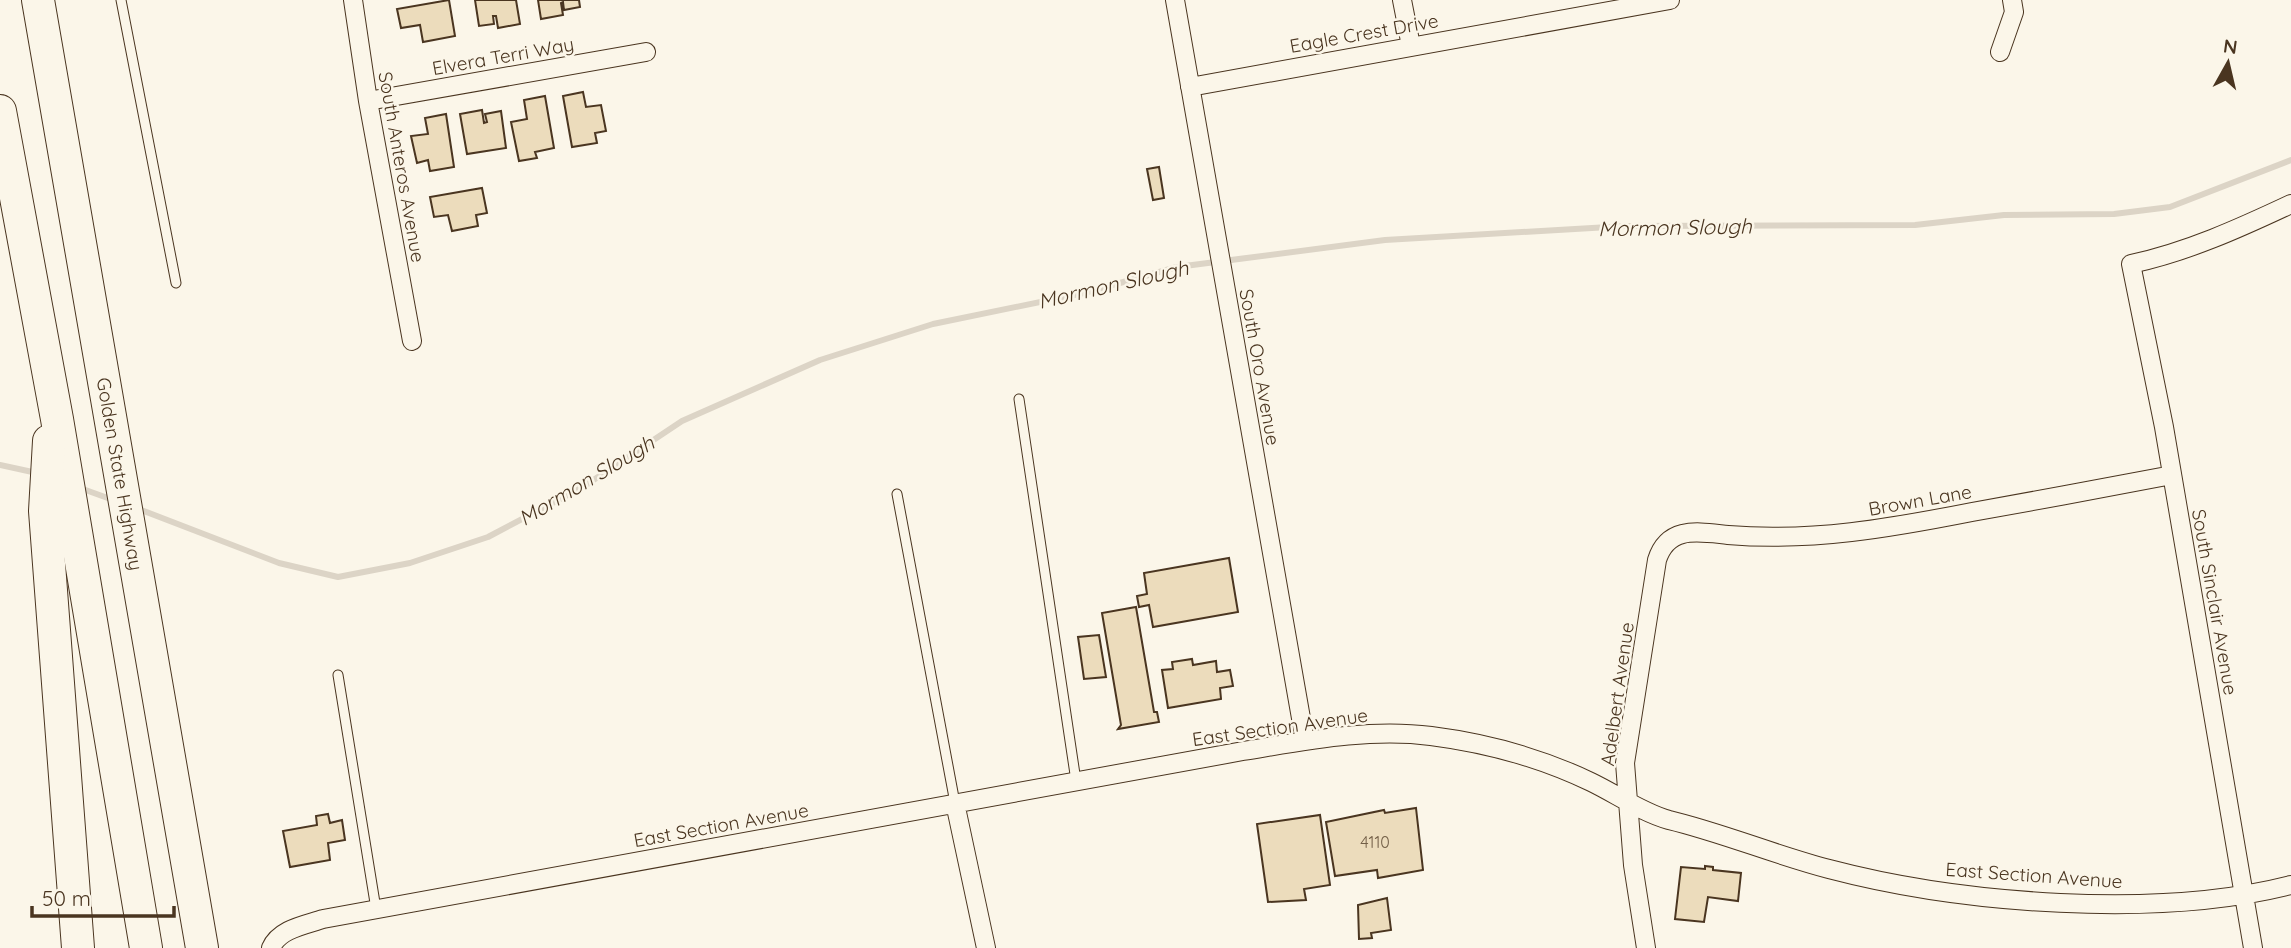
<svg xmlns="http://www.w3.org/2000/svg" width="2291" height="948" viewBox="0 0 2291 948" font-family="Quicksand,sans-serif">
<rect width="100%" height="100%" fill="#fbf6e9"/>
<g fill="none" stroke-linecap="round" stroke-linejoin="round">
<!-- stream -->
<path stroke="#dcd4c6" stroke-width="6" d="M0 465 37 473
M80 488 116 501
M136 508 279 563 338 577 410 563 488 537 583 487 682 421 820 360 933 324 1084 293 1177 267 1385 240 1626 226 1915 225 2004 215 2114 214 2170 207 2291 160"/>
</g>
<!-- building -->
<path fill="#ecdcbc" stroke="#4a3520" stroke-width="2" d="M449 0 455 36 423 42 420 25 401 28 397 9Z
M475 0H516L520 24 498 28 496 16H493L494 24 479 26Z
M538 0H579L580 7 564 10 563 2 561 3 563 15 541 19Z
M583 92 586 107 601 105 606 131 595 133 597 143 572 147 563 96Z
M545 96 554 148 535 152 537 158 519 161 511 122 527 119 524 100Z
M482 110 484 123 487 122 485 114 501 111 506 148 467 154 460 114Z
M446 114 454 167 430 171 428 160 417 163 411 136 428 134 425 118Z
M1159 167 1164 198 1153 200 1147 169Z
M482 188 487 213 476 215 478 226 452 231 448 215 434 217 430 197Z
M1229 558 1238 612 1153 627 1149 605 1139 607 1137 596 1147 594 1144 573Z
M1136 607 1154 712H1157L1159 722 1118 729 1121 725 1102 613Z
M1099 635 1106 677 1084 679 1078 637Z
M1192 659 1193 665 1216 661 1217 672 1230 670 1233 686 1220 688 1221 699 1168 708 1162 670 1173 669 1172 662Z
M1416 808 1423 870 1378 878 1377 870 1335 876 1326 822 1384 810 1385 813Z
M328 814 330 823 342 820 345 840 328 843 330 860 290 867 283 831 317 825 316 816Z
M1320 815 1330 885 1304 889 1306 900 1268 902 1257 824Z
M1705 866 1713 867V870L1741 873 1738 901 1708 897 1704 922 1675 919 1681 867 1705 869Z
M1387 898 1391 930 1371 933 1372 938 1359 939 1358 905Z"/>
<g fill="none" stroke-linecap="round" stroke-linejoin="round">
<!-- service casing -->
<g stroke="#4a3520" stroke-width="11">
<path id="service" d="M121 0 176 283
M1019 399 1076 781
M897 494 955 803
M338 675 376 909"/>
</g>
<!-- minor casing -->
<g stroke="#4a3520" stroke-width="20">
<path id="minor" d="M353 0 368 101 412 341
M1175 0 1305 741
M1402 0 1411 46
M2000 52 2014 12 2012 0
M1190 87 1670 0
M368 101 646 52
M955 803 986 948
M271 948C279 929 305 925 323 919L1243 751C1305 741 1368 728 1431 736 1486 743 1541 758 1591 782 1616 794 1643 813 1669 820 1723 833 1775 855 1829 869 1962 904 2158 919 2291 885
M1646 948 1633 865 1625 763 1657 560C1668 525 1699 532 1728 535 1812 542 1891 528 1972 512 2039 500 2105 488 2172 475
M2253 948 2164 427 2131 264C2187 252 2240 228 2291 204"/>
</g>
<!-- motorway casing -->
<g stroke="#4a3520" stroke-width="34">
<g id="motorway">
<path id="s1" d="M38 0 202 948"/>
<path d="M0 111 57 419 146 948"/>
<path d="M49 441 45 511 78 948"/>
</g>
</g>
<!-- service -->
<use href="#service" stroke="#fbf6e9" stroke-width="9"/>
<!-- minor -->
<use href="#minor" stroke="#fbf6e9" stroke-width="18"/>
<!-- motorway -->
<use href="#motorway" stroke="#fbf6e9" stroke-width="32"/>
</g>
<g text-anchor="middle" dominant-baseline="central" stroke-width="5" stroke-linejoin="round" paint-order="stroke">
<!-- number labels -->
<g font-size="16" fill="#725f47">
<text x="1375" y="842">4110</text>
</g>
<!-- street labels -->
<g font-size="19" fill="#4a3520" stroke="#fbf6e9">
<text transform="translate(1364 33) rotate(-10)">Eagle Crest Drive</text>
<text transform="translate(503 56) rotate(-10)">Elvera Terri Way</text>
<text transform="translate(402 167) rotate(80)">South Anteros Avenue</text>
<text transform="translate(1260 367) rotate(80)">South Oro Avenue</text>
<text stroke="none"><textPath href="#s1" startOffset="481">Golden State Highway</textPath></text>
<text transform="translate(1920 500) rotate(-10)">Brown Lane</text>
<text transform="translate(2215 602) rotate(80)">South Sinclair Avenue</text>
<text transform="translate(1617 694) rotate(-82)">Adelbert Avenue</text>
<text transform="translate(1280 727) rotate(-8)">East Section Avenue</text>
<text transform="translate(721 825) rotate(-10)">East Section Avenue</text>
<text transform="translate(2034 875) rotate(4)">East Section Avenue</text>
</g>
<!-- water labels -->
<g font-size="21" font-style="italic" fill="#4a3520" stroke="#fbf6e9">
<text transform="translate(1675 227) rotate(-1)">Mormon Slough</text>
<text transform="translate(1113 284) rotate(-13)">Mormon Slough</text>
<text transform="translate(586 480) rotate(-31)">Mormon Slough</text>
</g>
</g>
<!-- north arrow -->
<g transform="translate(2228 63) rotate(8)" stroke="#fbf6e9" stroke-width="5" paint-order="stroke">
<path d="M0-5L12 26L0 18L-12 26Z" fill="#4a3520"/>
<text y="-10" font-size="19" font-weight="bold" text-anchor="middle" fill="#4a3520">N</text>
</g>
<!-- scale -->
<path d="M32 906v10h142v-10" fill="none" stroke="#4a3520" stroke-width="3.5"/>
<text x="42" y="906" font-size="21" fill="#4a3520" stroke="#fbf6e9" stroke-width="5" paint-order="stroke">50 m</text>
</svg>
